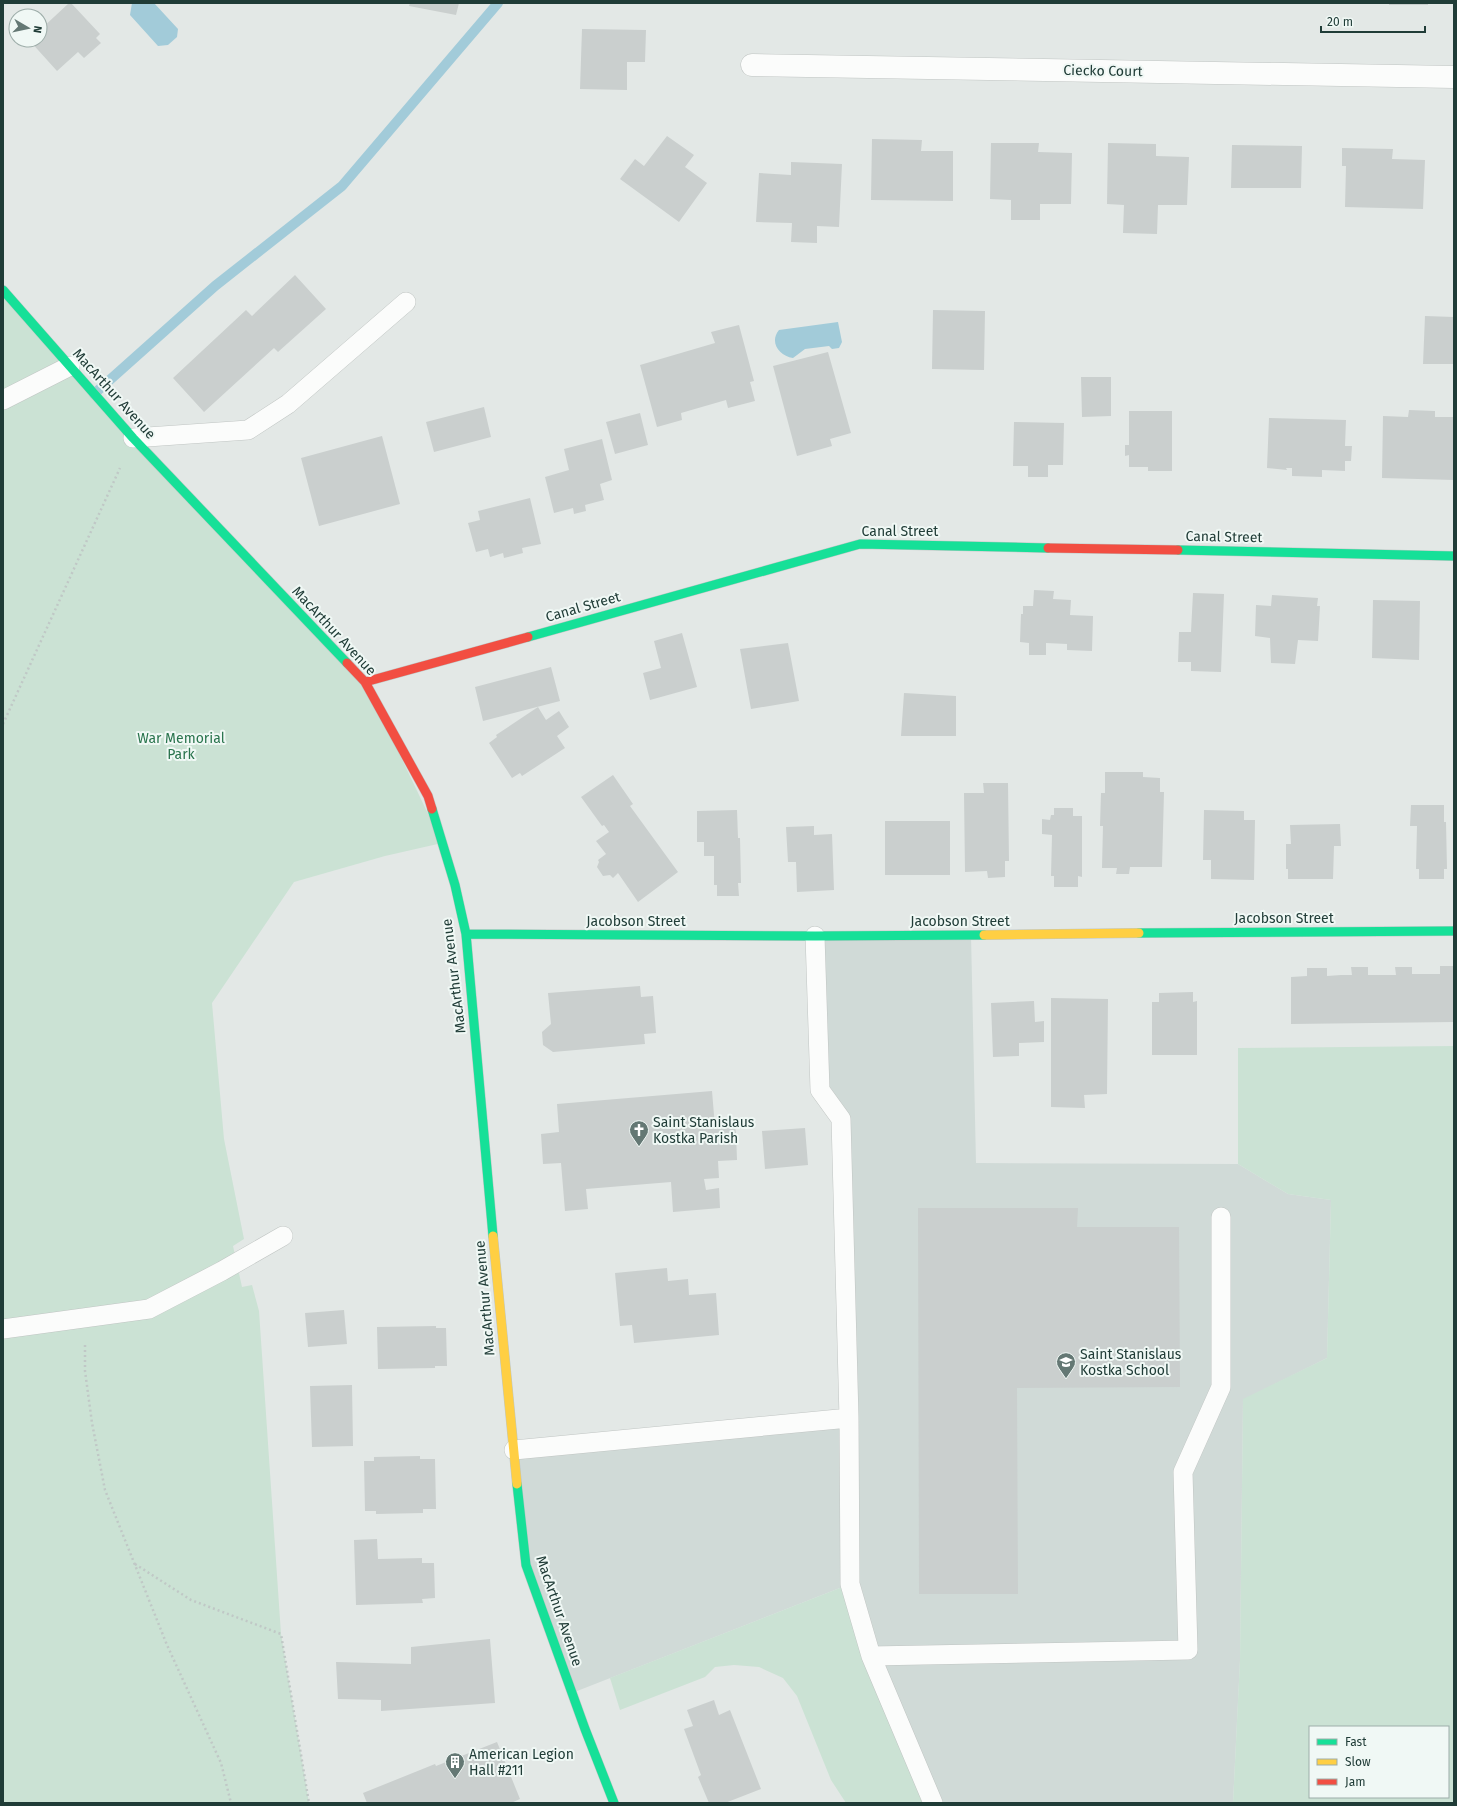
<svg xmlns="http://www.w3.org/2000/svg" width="1457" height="1806" viewBox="0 0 1457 1806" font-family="'Fira Sans',sans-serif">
<rect width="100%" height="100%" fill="#e3e8e6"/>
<!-- built -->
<path fill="#d0dad7" d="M971 935 976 1163 1238 1164 1288 1194 1331 1200 1327 1358 1243 1400 1240 1660 1233 1803H933L850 1584 572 1693 526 1565 514 1450 849 1418 841 1119 820 1090 815 936Z"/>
<!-- green -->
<path fill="#cbe2d4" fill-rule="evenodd" d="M3 290 365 682 442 843 385 856 294 882 212 1003 224 1139 244 1239 233 1246 242 1287 252 1285 259 1311 281 1634 309 1803H3Z
M1454 1046V1803H1233L1240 1660 1243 1399 1327 1358 1331 1200 1288 1194 1238 1164V1048ZM1310 1727H1448V1797H1310Z
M850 1584 933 1803H846L831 1780 797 1696 783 1678 759 1667 734 1665 715 1667 705 1677 620 1710 610 1678Z"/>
<!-- water -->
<path fill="#a2cbd9" d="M132 3H154L178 29 177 37 168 45 158 46 130 15Z
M838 322 842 342 839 348 832 349 829 346 805 349 793 358C779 356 769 342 779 330Z"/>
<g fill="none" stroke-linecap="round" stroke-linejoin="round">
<!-- stream -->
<path stroke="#a2cbd9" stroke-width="10" d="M94 394 215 286 342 186 498 3"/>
</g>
<!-- building -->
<path fill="#cacfce" d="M69 3H71L100 34 96 38 101 43 84 58 78 52 57 71 29 40H40V30Z
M410 3H459L456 15 409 6Z
M1389 3H1428V5H1389Z
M582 29 646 30 645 62H627V90L580 89Z
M667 136 694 155 685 167 707 183 679 222 620 179 635 159 644 166Z
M872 139 922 140 921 151H953V201L871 200Z
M991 143H1039L1038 152 1072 153 1071 204H1040V220H1011V200L990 199Z
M1108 143 1156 144V156L1189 157 1187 205H1158L1157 234 1123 233 1124 205 1107 204Z
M1232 145 1302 146 1301 188H1231Z
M1342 148 1393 149 1392 159 1425 160 1423 209 1345 207 1346 166H1342Z
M791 162 842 164 839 227 817 226V243L791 242 792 223 756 222 759 173 791 175Z
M295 275 326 309 278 352 274 348 204 412 173 378 246 310 252 316Z
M933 310 985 311 984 370 932 369Z
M1425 316 1454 317V364H1423Z
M739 325 754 381 750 382 755 401 728 408 726 400 681 413 682 420 657 427 640 365 715 343 711 332Z
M828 352 851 433 830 439 832 446 797 456 773 366Z
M1081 377H1111V416L1082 417Z
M484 407 491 437 434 452 426 422Z
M1409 410 1435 411V417H1454V480L1382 478 1383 416 1408 417Z
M1129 411H1172V471H1148V467H1129V455L1125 456V445H1129Z
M640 413 648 445 615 454 606 422Z
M1269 418 1346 420 1345 446H1352L1351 461H1345V471L1322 470V477L1292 476V468H1286L1287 470 1267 468Z
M1014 422 1064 423 1063 465H1048V477H1028V466H1013Z
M382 436 400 504 319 526 301 458Z
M602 439 612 480 600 484 604 500 585 505 586 511 574 514 573 508 554 513 545 477 569 470 564 449Z
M530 498 541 544 522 548 523 553 504 558 503 553 490 557 488 549 476 552 468 523 480 520 478 511Z
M1034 590 1054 591 1053 599 1071 600 1070 615 1093 616 1092 651 1067 650V644L1046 643V655H1029V643L1020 642 1021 614H1023V606H1033Z
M1193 593 1224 594 1221 672 1191 671V662H1178L1179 632H1191Z
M1272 595 1318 598 1317 606H1320L1318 641 1298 640 1295 664 1271 663 1270 638 1255 636 1256 605 1271 606Z
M1373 600 1420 601 1419 660 1372 658Z
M682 633 697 687 650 700 643 673 661 668 654 641Z
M788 643 799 701 751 709 740 649Z
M551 667 560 701 483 721 475 687Z
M904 693 956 696V736H901Z
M538 707 546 720 559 711 569 727 557 736 565 748 522 776 520 773 512 778 489 743 497 737 496 735Z
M1105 772H1143V777L1160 778V792H1164L1162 867H1130L1129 874H1116L1117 868H1102L1103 826H1100L1101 793H1105Z
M613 775 633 804 630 806 678 872 638 902 618 873 613 878 610 875 603 876 597 867 599 862 598 860 606 854 596 841 609 832 604 825 602 826 581 797Z
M983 783H1008L1009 861H1005V877L988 878 987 871 965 872 964 793H984Z
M1411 805H1444V822H1446L1447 869H1444V879H1419V869H1416L1417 826H1410Z
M1054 808H1073V816H1082V877L1078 876V887H1054V876H1051L1052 835 1042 834V819L1050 820 1051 815H1054Z
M737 810 738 838H740L741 883H738L739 896H717V885H714V856H704V842H697V811Z
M1204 810 1244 811V820H1255L1254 880 1211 879V860H1203Z
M885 821H950V875H885Z
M1340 824 1341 846H1334L1333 879H1288V869H1286V844H1291L1290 825Z
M814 826V835L832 834 834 890 797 892 796 862H788L786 827Z
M1440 966H1454V1022L1291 1024V977L1307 976V968H1327V976L1341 975H1352L1351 967H1368V975H1396L1395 967H1412V974H1440Z
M640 986 641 997 653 996 656 1033 644 1034 645 1044 553 1052 543 1045 542 1032 551 1024 548 993Z
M1193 992V1002L1197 1001V1055H1152V1002H1159V993Z
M1051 998 1108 999 1107 1094 1084 1095 1085 1108 1051 1107Z
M1034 1001 1035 1022 1044 1021V1042L1019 1043V1056L993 1057 991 1003Z
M712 1091 715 1127 735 1126 736 1133 737 1160 718 1161 719 1178 704 1179 706 1190 719 1188 720 1208 673 1212 671 1182 586 1189 588 1209 565 1211 561 1163 543 1164 541 1134 559 1132 557 1104Z
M805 1128 808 1165 765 1169 762 1131Z
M918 1208H1078L1077 1227H1179L1180 1387 1017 1388 1018 1594H919Z
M667 1268 668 1281 688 1279 689 1295 716 1293 719 1335 634 1343 632 1325 620 1326 615 1273Z
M344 1310 347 1344 308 1347 305 1313Z
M436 1326V1328H446L447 1366H435V1368L378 1369 377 1327Z
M352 1385 353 1446 312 1447 310 1386Z
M420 1456V1459H435L436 1509H423V1513L376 1514V1511H365L364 1461H374V1457Z
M377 1539 378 1559 422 1558V1563H434L435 1598 422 1599 423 1603 356 1605 354 1540Z
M490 1639 495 1703 381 1711V1700L338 1699 336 1662 411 1664V1647Z
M714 1700 719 1715 730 1710 761 1789 725 1803H709L698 1777 701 1775 684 1729 693 1726 687 1710Z
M497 1742 520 1799 511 1803H367L363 1793 435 1764 436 1766Z"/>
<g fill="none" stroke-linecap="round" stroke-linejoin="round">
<!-- lane casing -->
<g stroke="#c0c5c3" stroke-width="20">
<path id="lane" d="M3 400 70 366
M133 438 248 430 288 404 406 302
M815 936 820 1090 841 1119 849 1418 850 1584 871 1656 933 1803
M3 1329 149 1309 222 1271 283 1236
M514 1450 849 1418
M871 1656 1188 1650 1183 1472 1221 1387V1217"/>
</g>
<!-- street casing -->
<g stroke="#c0c5c3" stroke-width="23">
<path id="street" d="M752 65 1454 77"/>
</g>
<!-- fast casing -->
<g stroke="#bec6c4" stroke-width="10">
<path id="fast" d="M3 290 133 438 347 663
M1178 550 1454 556
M528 637 860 544 1048 548
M432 809 455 885 466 934 493 1236
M1139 933 1454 931
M466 934 815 936 984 935
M517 1484 526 1565 585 1729 614 1803"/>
</g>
<!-- slow casing -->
<g stroke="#bec6c4" stroke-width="10">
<path id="slow" d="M984 935 1139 933
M493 1236 517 1484"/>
</g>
<!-- jam casing -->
<g stroke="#bec6c4" stroke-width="10">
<path id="jam" d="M1048 548 1178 550
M347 663 365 682 428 796 432 809
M365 682 528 637"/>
</g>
<!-- path -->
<path stroke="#c0c8c6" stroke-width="2.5" stroke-dasharray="2 3" stroke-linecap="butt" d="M3 724 120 468
M85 1345V1371L92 1423 105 1490 167 1645 221 1763 231 1803
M135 1564 191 1600 281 1634 309 1803"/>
<!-- lane -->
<use href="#lane" stroke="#fbfcfb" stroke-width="19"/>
<!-- street -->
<use href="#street" stroke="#fbfcfb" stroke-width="22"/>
<!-- fast -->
<use href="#fast" stroke="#16e098" stroke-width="9"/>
<!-- slow -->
<use href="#slow" stroke="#ffcf43" stroke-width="9"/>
<!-- jam -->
<use href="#jam" stroke="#f24e42" stroke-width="9"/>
</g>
<!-- icons -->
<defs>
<g id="church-pin" transform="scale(1)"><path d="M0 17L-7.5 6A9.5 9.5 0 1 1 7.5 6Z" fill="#647874" stroke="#f0f8f5"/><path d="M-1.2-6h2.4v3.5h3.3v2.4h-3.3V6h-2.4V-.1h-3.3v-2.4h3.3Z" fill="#fff"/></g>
<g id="school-pin" transform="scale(1)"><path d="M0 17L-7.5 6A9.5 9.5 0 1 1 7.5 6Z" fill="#647874" stroke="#f0f8f5"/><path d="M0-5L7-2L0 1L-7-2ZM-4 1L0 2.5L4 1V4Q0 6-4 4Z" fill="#fff"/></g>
<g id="building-pin" transform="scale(1)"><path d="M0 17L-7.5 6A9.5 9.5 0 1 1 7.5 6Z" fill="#647874" stroke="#f0f8f5"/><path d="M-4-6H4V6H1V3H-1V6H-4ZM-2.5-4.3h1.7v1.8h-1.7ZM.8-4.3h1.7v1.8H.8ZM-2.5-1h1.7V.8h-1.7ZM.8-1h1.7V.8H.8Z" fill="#fff"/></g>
</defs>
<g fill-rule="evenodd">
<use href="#church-pin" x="639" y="1130"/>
<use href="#school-pin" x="1066" y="1362"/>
<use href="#building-pin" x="455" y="1762"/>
</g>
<g text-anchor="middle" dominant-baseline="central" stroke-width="4" stroke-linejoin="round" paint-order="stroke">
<!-- street labels -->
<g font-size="14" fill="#203c37" stroke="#f0f8f5">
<text transform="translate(1103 71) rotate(1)">Ciecko Court</text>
<text transform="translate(114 394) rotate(48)">MacArthur Avenue</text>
<text x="900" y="531">Canal Street</text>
<text transform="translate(1224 537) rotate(1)">Canal Street</text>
<text transform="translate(583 607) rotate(-16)">Canal Street</text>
<text transform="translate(334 631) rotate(47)">MacArthur Avenue</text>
<text x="1284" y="918">Jacobson Street</text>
<text x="636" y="921">Jacobson Street</text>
<text x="960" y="921">Jacobson Street</text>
<text transform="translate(454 976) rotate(-97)">MacArthur Avenue</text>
<text transform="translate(485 1298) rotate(-95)">MacArthur Avenue</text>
<text transform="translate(559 1611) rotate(71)">MacArthur Avenue</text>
</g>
<!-- park labels -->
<g font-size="14" fill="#29744d" stroke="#f0f8f5">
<text x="181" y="738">War Memorial<tspan x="181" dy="16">Park</tspan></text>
</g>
<!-- poi labels -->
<g font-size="14" fill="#203c37" stroke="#f0f8f5" text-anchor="start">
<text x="653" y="1122">Saint Stanislaus<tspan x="653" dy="16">Kostka Parish</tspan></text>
<text x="1080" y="1354">Saint Stanislaus<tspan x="1080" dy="16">Kostka School</tspan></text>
<text x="469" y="1754">American Legion<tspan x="469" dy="16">Hall #211</tspan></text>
</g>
</g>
<!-- border -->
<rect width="1457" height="1806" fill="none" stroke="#203c37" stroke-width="8"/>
<!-- legend -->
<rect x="1309" y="1726" width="140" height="72" fill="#f0f8f5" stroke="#9dada9"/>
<rect x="1317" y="1739" width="20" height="6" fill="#16e098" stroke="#9dada9"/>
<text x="1345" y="1746" font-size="12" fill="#203c37">Fast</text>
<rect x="1317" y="1759" width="20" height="6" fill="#ffcf43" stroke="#9dada9"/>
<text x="1345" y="1766" font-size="12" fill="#203c37">Slow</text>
<rect x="1317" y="1779" width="20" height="6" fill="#f24e42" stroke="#9dada9"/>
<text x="1345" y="1786" font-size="12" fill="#203c37">Jam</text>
<!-- north arrow -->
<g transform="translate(28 28) rotate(99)"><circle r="19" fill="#f0f8f5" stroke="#9dada9"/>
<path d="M0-3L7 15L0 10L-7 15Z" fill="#647874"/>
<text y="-6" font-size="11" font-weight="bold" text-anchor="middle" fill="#203c37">N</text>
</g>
<!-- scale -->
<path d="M1321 26v6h104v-6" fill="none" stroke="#203c37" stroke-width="2"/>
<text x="1327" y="26" font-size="12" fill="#203c37" stroke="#f0f8f5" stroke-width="3" paint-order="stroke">20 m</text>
</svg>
